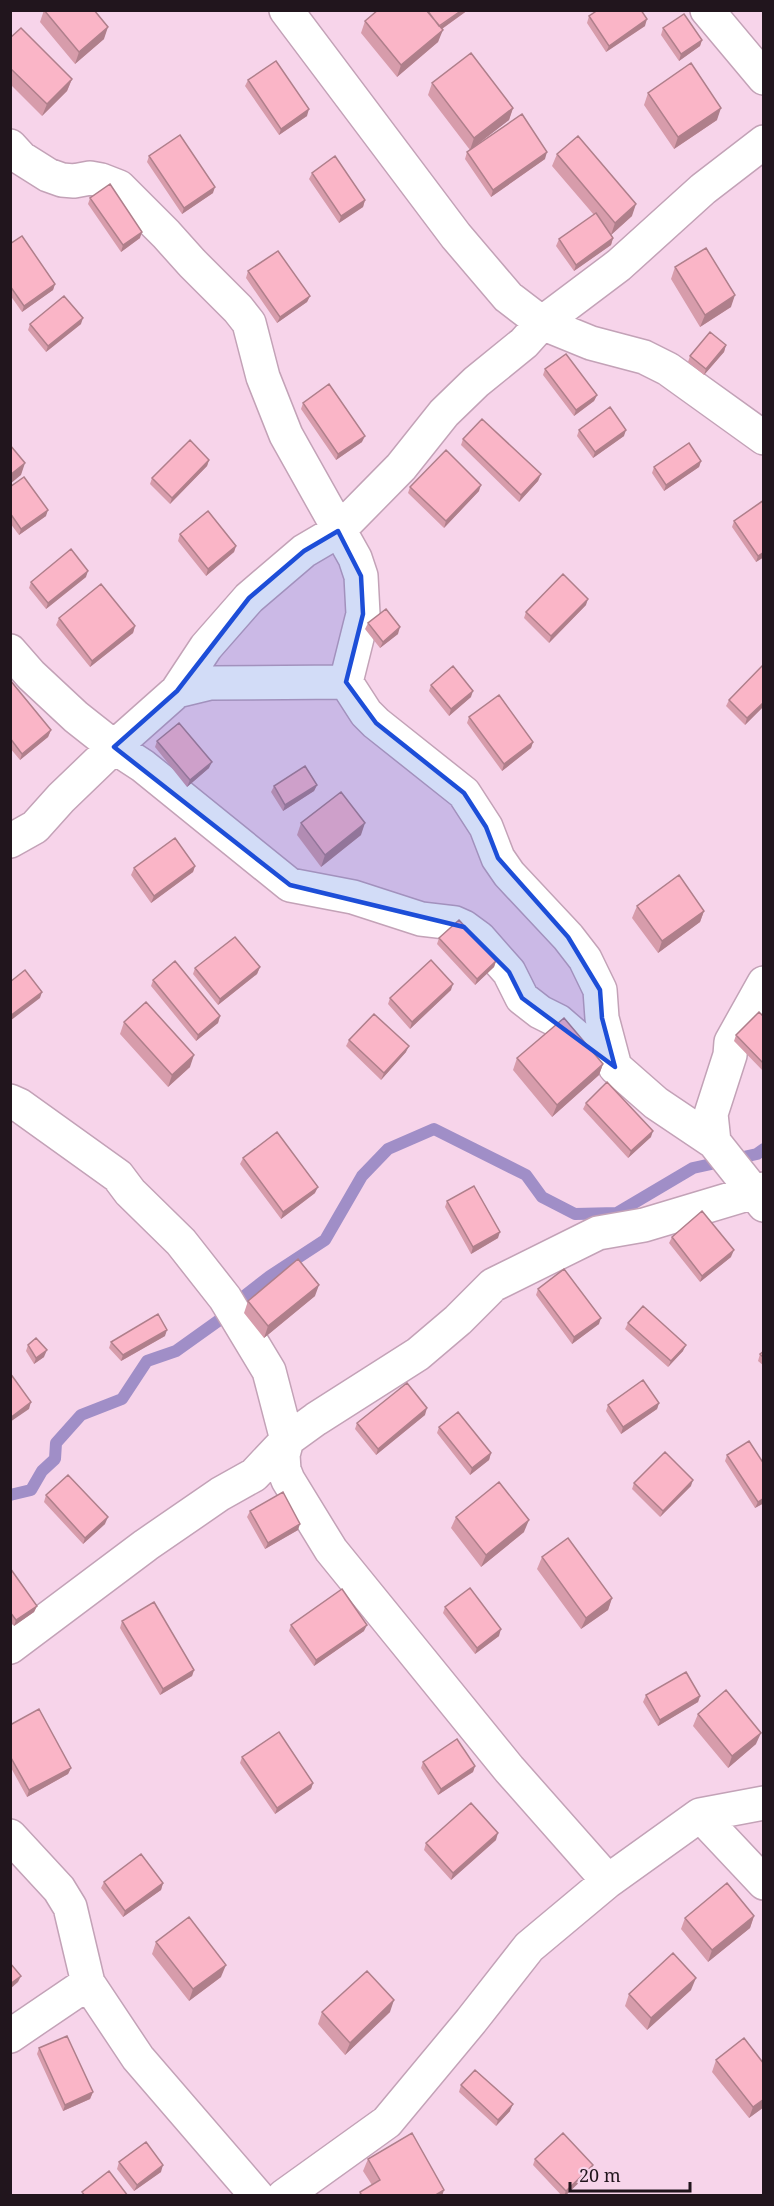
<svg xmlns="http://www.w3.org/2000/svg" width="774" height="2206" viewBox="0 0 774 2206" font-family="'Noto Serif',serif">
<rect width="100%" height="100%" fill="#f7d4ea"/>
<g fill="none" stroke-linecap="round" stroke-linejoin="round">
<!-- stream -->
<path stroke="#a08ec7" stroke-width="12" d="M10 1495 31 1490 42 1471 55 1459 56 1443 81 1415 122 1399 147 1361 176 1351 232 1311 234 1304 270 1276 325 1240 362 1176 388 1149 434 1129 526 1175 542 1197 575 1214 617 1213 693 1168 757 1154 764 1149"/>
<!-- street casing -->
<g stroke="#c3a2b7" stroke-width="36">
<path id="street" d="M286 10 456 236 508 297 542 323 591 343 644 357 668 369 764 438
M707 10 764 78
M10 146 21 158 48 175 62 180 74 181 90 178 101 180 119 187 166 234 192 263 238 309 249 323 263 377 286 435 355 558 361 576 363 614 346 682 366 713 376 723 464 793 486 827 498 858 509 874 568 937 585 959 600 990 602 1018 615 1067 656 1103 714 1142 764 1205
M10 651 31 675 76 717 114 747 143 766 290 885 353 897 421 919 455 923 464 927 479 938 509 972 522 998 540 1012 558 1021 594 1052
M177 691 210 683 346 682
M10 841 35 827 61 798 114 747 177 691 206 647 249 598 304 551 338 531 401 467 444 413 476 382 524 343 542 323 619 265 703 189 764 142
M10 1101 19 1105 118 1176 130 1192 181 1242 225 1298 269 1371 287 1440 283 1455 284 1470 288 1480 331 1550 509 1769 608 1881
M714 1142 711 1114 730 1055 731 1042 764 983
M10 1647 146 1545 220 1494 254 1475 287 1440 316 1419 418 1354 458 1320 493 1285 598 1233 644 1225 764 1189
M700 1815 764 1883
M10 1836 59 1889 70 1907 88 1983 138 2058 257 2196
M10 2036 88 1983
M284 2196 387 2122 471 2021 529 1947 608 1881 700 1815 764 1803"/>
</g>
<!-- street -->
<use href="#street" stroke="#fff" stroke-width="33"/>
</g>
<!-- wall -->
<path fill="#d79cab" d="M44 10 104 39 75 64 40 22Z
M378 10H468L442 29 438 42 397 77 361 33 365 21Z
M589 16 645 26 606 52 587 23Z
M663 28 702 40 700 46 679 61 661 35Z
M10 38 72 79 67 91 42 116 10 84Z
M248 80 307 116 279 135 245 86Z
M432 83 513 108 509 120 470 150 428 95Z
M648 93 717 120 674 149 644 105Z
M467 152 545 159 491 197 465 159Z
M557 154 632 216 611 235 613 238 611 245 574 271 556 246 559 239 594 215 552 166Z
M149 156 213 193 182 214 147 162Z
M312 173 365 200 363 207 339 223 309 179Z
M90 198 140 238 121 252 88 204Z
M10 244 55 284 53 290 22 312 10 295Z
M675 267 731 307 700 327 671 279Z
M248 271 310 296 307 302 277 323 246 278Z
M30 324H81L46 352 28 330Z
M726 345 724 352 704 375 688 362 690 356Z
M545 369 597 395 594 401 574 416 543 375Z
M303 403 362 442 336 460 301 409Z
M579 430 624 436 593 458 577 436Z
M463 439 541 474 538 481 519 502 461 445Z
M209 460 207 466 170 504 150 484 152 478Z
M701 461 699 467 664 491 652 473 654 467Z
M10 487 46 516 19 535 10 523Z
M410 487 479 491 444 528 408 493Z
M764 500V557L756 562 732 527 734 521Z
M180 534 236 546 234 552 206 576 178 541Z
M86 577 46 609 29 588 31 582Z
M586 605 549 643 524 618 526 612Z
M59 618 135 626 133 633 90 667 56 625Z
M368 623 398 634 380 648 365 629Z
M764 668V706L745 725 726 706 729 700Z
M10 680 51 730 48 737 20 760 10 748Z
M431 685 471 697 449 716 429 691Z
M469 717 533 742 531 748 502 771 467 723Z
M157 741 209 768 187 787 155 747Z
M317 785 314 791 283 811 271 792 274 786Z
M301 823 361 835 321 867 297 835Z
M195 866 193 872 151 903 131 875 134 868Z
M637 906 704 911 700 922 658 953 632 918Z
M439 938 496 961 494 967 475 985 437 944Z
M260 967 257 974 218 1005 193 974 195 968Z
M153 980 220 1016 218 1023 196 1041 151 986Z
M451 990 410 1029 388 1004 390 998Z
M764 1017V1072L734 1041 736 1035Z
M124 1022 190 1067 168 1087 120 1034Z
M349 1040 406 1052 381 1080 346 1046Z
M517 1058 603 1064 599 1075 552 1117 513 1070Z
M586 1103 651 1137 628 1158 583 1109Z
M243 1158 315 1193 281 1219 240 1164Z
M447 1201 498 1238 471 1254 445 1207Z
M672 1237 731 1257 700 1282 669 1243Z
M538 1289 599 1324 572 1344 536 1295Z
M315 1296 264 1338 244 1313 248 1301Z
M628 1323 683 1351 668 1367 625 1329Z
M165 1336 121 1361 109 1348 111 1342Z
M28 1345 44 1357 34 1364 26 1351Z
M764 1351V1366L758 1361 760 1354Z
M659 1403 657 1409 621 1434 606 1411 608 1405Z
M425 1415 376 1455 355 1429 357 1423Z
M439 1427 491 1453 489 1460 470 1475 437 1433Z
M727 1455 764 1464V1503L755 1508 725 1461Z
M634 1483 691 1486 660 1517 632 1489Z
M46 1495 105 1524 83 1544 44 1502Z
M250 1511 298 1530 265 1549 247 1517Z
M456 1517 524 1532 481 1567 451 1528Z
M542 1557 612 1598 608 1610 581 1629 537 1569Z
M10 1568 37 1606 34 1612 14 1626 10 1621Z
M445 1607 499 1636 475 1654 443 1613Z
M122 1621 194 1670 192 1676 160 1695 120 1628Z
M291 1625 364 1631 314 1666 289 1631Z
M646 1695 700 1696 698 1702 658 1726 643 1702Z
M698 1714 756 1744 728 1768 693 1726Z
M10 1725 71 1768 68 1774 27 1797 10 1766Z
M242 1757 313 1783 311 1789 275 1814 240 1763Z
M423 1762 475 1766 473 1772 438 1795 421 1768Z
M496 1840 451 1880 424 1850 426 1843Z
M104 1882 163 1883 161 1890 123 1917 101 1888Z
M754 1916 750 1928 708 1962 681 1929 685 1918Z
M156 1942 221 1977 189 2001 152 1954Z
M691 1990 647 2030 625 2006 629 1994Z
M322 2012H390L345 2055 318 2024Z
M39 2048 93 2092 90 2099 63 2111 37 2054Z
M716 2060 764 2064V2107L749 2118 712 2072Z
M461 2085 510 2111 496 2126 459 2092Z
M368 2159 442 2196H359L360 2192 372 2185 363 2171Z
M535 2159 591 2171 565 2196H562L533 2165Z
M119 2162 161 2172 134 2191 117 2169Z"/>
<!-- shaded-wall -->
<path fill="#af7f8b" d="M462 10H468L436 33 439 27Z
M647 19 645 26 606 52 609 46Z
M108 27 104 39 75 64 79 52Z
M443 30 438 42 397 77 401 65Z
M702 40 700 46 679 61 681 54Z
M72 79 67 91 42 116 47 104Z
M513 108 509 120 470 150 474 138Z
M721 108 717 120 674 149 678 137Z
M309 109 307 116 279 135 281 129Z
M547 152 545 159 491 197 493 190Z
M215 187 213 193 182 214 184 208Z
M365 200 363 207 339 223 341 216Z
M636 204 632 216 611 235 615 223Z
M142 232 140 238 121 252 123 245Z
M613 238 611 245 574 271 576 265Z
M55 284 53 290 22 312 24 306Z
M735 295 731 307 700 327 705 315Z
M310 296 307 302 277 323 280 317Z
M83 318 81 324 46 352 48 346Z
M726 345 724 352 704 375 706 369Z
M597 395 594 401 574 416 576 410Z
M626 430 624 436 593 458 595 452Z
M365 436 362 442 336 460 338 454Z
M209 460 207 466 170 504 172 498Z
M701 461 699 467 664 491 666 485Z
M25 463 21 475 10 484V475Z
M541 474 538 481 519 502 521 495Z
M481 485 479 491 444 528 446 521Z
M48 510 46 516 19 535 21 529Z
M236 546 234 552 206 576 208 569Z
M764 552V557L756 562 758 556Z
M88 571 86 577 46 609 48 603Z
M588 599 586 605 549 643 551 636Z
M135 626 133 633 90 667 92 661Z
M400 627 398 634 380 648 383 642Z
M473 691 471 697 449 716 451 709Z
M764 702V706L745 725 747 718Z
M51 730 48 737 20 760 22 754Z
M533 742 531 748 502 771 504 764Z
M212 762 209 768 187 787 190 780Z
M317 785 314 791 283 811 285 805Z
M365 823 361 835 321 867 325 855Z
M195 866 193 872 151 903 154 896Z
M704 911 700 922 658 953 662 941Z
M496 961 494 967 475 985 477 979Z
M260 967 257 974 218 1005 220 999Z
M453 984 451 990 410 1029 412 1022Z
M42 992 40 998 10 1021V1016Z
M220 1016 218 1023 196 1041 198 1035Z
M409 1046 406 1052 381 1080 384 1073Z
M194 1055 190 1067 168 1087 172 1075Z
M603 1064 599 1075 552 1117 557 1105Z
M653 1131 651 1137 628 1158 631 1151Z
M318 1187 315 1193 281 1219 283 1212Z
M500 1232 498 1238 471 1254 473 1247Z
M734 1250 731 1257 700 1282 702 1276Z
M319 1285 315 1296 264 1338 268 1326Z
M601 1318 599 1324 572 1344 574 1337Z
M167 1330 165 1336 121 1361 123 1355Z
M686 1345 683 1351 668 1367 671 1361Z
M47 1350 44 1357 34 1364 36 1358Z
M31 1402 29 1409 10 1422V1418Z
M659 1403 657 1409 621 1434 623 1427Z
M427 1408 425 1415 376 1455 378 1449Z
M491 1453 489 1460 470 1475 472 1468Z
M693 1480 691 1486 660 1517 663 1511Z
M764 1498V1503L755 1508 758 1502Z
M108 1517 105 1524 83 1544 85 1538Z
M529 1520 524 1532 481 1567 486 1555Z
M300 1524 298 1530 265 1549 268 1543Z
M612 1598 608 1610 581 1629 586 1618Z
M37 1606 34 1612 14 1626 16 1620Z
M367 1625 364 1631 314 1666 316 1660Z
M501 1629 499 1636 475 1654 477 1648Z
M194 1670 192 1676 160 1695 163 1689Z
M700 1696 698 1702 658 1726 660 1720Z
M761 1733 756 1744 728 1768 732 1756Z
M475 1766 473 1772 438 1795 441 1789Z
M71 1768 68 1774 27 1797 29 1790Z
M313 1783 311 1789 275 1814 277 1808Z
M498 1833 496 1840 451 1880 453 1873Z
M163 1883 161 1890 123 1917 125 1911Z
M754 1916 750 1928 708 1962 712 1950Z
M226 1965 221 1977 189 2001 193 1989Z
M21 1976 18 1982 10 1989V1984Z
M696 1978 691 1990 647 2030 651 2018Z
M394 2000 390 2012 345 2055 350 2043Z
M93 2092 90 2099 63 2111 65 2105Z
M764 2099V2107L749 2118 753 2107Z
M513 2104 510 2111 496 2126 498 2120Z
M163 2165 161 2172 134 2191 137 2185Z
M593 2165 591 2171 565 2196H564L566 2191Z
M444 2190 442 2196H434Z"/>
<!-- building -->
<path fill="#fab5c7" stroke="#af7f8b" stroke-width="1.5" d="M44 10H94L108 27 79 52Z
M378 10H426L443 30 401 65 365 21Z
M427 10H462L439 26Z
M598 10H641L647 19 609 46 589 16Z
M684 14 702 40 681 54 663 28Z
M21 28 72 79 47 104 10 68V38Z
M471 53 513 108 474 138 432 83Z
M276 61 309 109 281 129 248 80Z
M691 63 721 108 678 137 648 93Z
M522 114 547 152 493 190 467 152Z
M180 135 215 187 184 208 149 156Z
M578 136 636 204 615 223 557 154Z
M335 156 365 200 341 216 312 173Z
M110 184 142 232 123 245 90 198Z
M596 213 613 238 576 265 559 239Z
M22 236 55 284 24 306 10 286V244Z
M706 248 735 295 705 315 675 267Z
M278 251 310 296 280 317 248 271Z
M64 296 83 318 48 346 30 324Z
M710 332 726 345 706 369 690 356Z
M566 354 597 395 576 410 545 369Z
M329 384 365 436 338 454 303 403Z
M610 407 626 430 595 452 579 430Z
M482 419 541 474 521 495 463 439Z
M190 440 209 460 172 498 152 478Z
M689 443 701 461 666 485 654 467Z
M10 445 25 463 10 475Z
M446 450 481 485 446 521 410 487Z
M24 477 48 510 21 529 10 513V487Z
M764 500V552L758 556 734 521Z
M208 511 236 546 208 569 180 534Z
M71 549 88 571 48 603 31 582Z
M563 574 588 599 551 636 526 612Z
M101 584 135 626 92 661 59 618Z
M386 609 400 627 383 642 368 623Z
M453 666 473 691 451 709 431 685Z
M762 666 764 668V702L747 718 729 700Z
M10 680 51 730 22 754 10 738Z
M499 695 533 742 504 764 469 717Z
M179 723 212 762 190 780 157 741Z
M305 766 317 785 285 805 274 786Z
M341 792 365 823 325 855 301 823Z
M175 838 195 866 154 896 134 868Z
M679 875 704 911 662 941 637 906Z
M459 920 496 961 477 979 439 938Z
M235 937 260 967 220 999 195 968Z
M431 960 453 984 412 1022 390 998Z
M175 961 220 1016 198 1035 153 980Z
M25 970 42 992 10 1016V982Z
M146 1002 194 1055 172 1075 124 1022Z
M759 1012 764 1017V1064L736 1035Z
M374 1014 409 1046 384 1073 349 1040Z
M564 1018 603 1064 557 1105 517 1058Z
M607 1082 653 1131 631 1151 586 1103Z
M277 1132 318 1187 283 1212 243 1158Z
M474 1186 500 1232 473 1247 447 1201Z
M702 1211 734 1250 702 1276 672 1237Z
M298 1259 319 1285 268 1326 248 1301Z
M564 1269 601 1318 574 1337 538 1289Z
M643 1306 686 1345 671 1361 628 1323Z
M158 1314 167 1330 123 1355 111 1342Z
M36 1338 47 1350 36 1358 28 1345Z
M764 1351V1358L760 1354Z
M10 1373 31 1402 10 1418Z
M643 1380 659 1403 623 1427 608 1405Z
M407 1383 427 1408 378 1449 357 1423Z
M458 1412 491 1453 472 1468 439 1427Z
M749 1441 764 1464V1498L758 1502 727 1455Z
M665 1452 693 1480 663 1511 634 1483Z
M68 1475 108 1517 85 1538 46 1495Z
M499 1482 529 1520 486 1555 456 1517Z
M283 1492 300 1524 268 1543 250 1511Z
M568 1538 612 1598 586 1618 542 1557Z
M10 1568 37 1606 16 1620 10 1612Z
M470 1588 501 1629 477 1648 445 1607Z
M342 1589 367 1625 316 1660 291 1625Z
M154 1602 194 1670 163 1689 122 1621Z
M686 1672 700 1696 660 1720 646 1695Z
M726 1690 761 1733 732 1756 698 1714Z
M39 1709 71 1768 29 1790 10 1756V1725Z
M279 1732 313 1783 277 1808 242 1757Z
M457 1739 475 1766 441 1789 423 1762Z
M471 1803 498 1833 453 1873 426 1843Z
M141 1854 163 1883 125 1911 104 1882Z
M727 1883 754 1916 712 1950 685 1918Z
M189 1917 226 1965 193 1989 156 1942Z
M673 1953 696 1978 651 2018 629 1994Z
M10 1963 21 1976 10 1984Z
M367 1971 394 2000 350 2043 322 2012Z
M67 2036 93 2092 65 2105 39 2048Z
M744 2038 764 2064V2099L753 2107 716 2060Z
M475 2070 513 2104 498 2120 461 2085Z
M412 2133 444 2190 434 2196H362L360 2192 380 2180 368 2159Z
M563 2133 593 2165 566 2191 535 2159Z
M146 2142 163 2165 137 2185 119 2162Z
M109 2171 128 2196H85L82 2192Z"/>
<!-- marked area -->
<path fill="#1d4ed8" fill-opacity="0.2" stroke="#1d4ed8" stroke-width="4.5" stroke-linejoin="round" d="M338 531 361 576 363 614 346 682 376 723 464 793 486 827 498 858 568 937 600 990 602 1018 615 1067 522 998 509 972 464 927 290 885 114 747 177 691 249 598 304 551Z"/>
<!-- border -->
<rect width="774" height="2206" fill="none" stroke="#21151d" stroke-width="24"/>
<!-- scale -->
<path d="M570 2182v9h120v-9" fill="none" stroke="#21151d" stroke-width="3"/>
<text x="579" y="2182" font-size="18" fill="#21151d" stroke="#f7d4ea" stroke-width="4.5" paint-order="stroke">20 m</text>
</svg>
